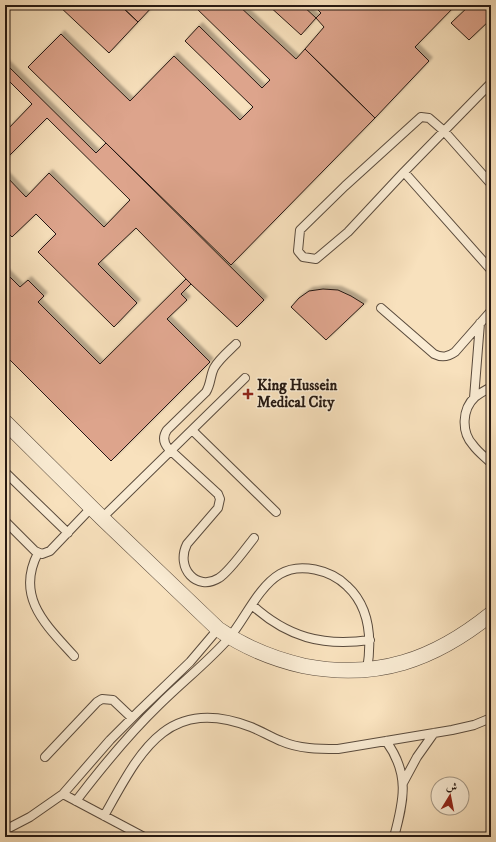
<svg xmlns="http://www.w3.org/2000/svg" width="496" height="842" viewBox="0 0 496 842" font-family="'IM FELL DW Pica',Amiri,serif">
<defs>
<filter id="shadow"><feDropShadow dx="3.5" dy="-3.5" stdDeviation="1" flood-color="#0004"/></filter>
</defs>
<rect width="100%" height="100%" fill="#f8e1bd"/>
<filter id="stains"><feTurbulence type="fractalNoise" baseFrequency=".005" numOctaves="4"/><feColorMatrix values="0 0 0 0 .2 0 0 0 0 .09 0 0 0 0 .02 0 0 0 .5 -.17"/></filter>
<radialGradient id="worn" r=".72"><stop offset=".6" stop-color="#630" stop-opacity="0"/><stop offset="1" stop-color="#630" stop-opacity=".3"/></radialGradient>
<!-- building -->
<path fill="#dda48c" stroke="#261912" filter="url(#shadow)" d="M58 5H120L138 22 109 53Z
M120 5H154L138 22Z
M193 5H238L296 59 305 49 375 118 231 265 28 67 61 34 130 101 174 56 240 120 253 107 185 41 199 26 262 88 270 80Z
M268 5H302L316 18 301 35Z
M313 5H377L381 9 385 5H456L415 47 429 61 375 118 305 49 324 27 316 18 321 13Z
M470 5H484L491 12V19L469 40 451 23Z
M5 63 96 153 106 143 264 300 237 327 191 284 136 228 98 264 137 303 114 327 38 252 56 234 36 214 12 237 5 230V175L26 197 49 173 104 227 130 200 47 118 5 160V130L6 131 32 104 5 77Z
M5 272 20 287 28 280 44 296 38 302 100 364 186 279 191 284 181 294 187 300 167 319 210 362 111 461 5 355Z
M323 289 338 290 351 296 364 304 326 340 291 307 299 298 309 291Z"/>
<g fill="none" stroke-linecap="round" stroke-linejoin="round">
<!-- service casing -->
<g stroke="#5a4b3d" stroke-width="10">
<path id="service" d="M491 83 404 172 348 232 316 259 303 257 298 251 300 230 345 186 421 117 429 118 444 131 491 184
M404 172 491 270
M381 308 434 354C442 358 448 357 455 352L491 311
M236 344C229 351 219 359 214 368 210 376 211 384 206 392L167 430C163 436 163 442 168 448L218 494 220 499 218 508 187 544C175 568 197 592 219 578 229 572 246 548 254 538
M491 387C486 390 480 393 475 397 462 409 461 432 473 445 478 452 485 457 491 463
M474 398 480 323
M192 430 276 512
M5 472 68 533
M102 518 245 378
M5 521 35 551 42 554 50 551 91 508
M38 553C15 597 46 625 74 656
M252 605C287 637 323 647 370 640
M386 741C410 774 404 800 394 837
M45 757 97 702 102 699 113 700 132 718
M403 783 417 757 434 733
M63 794 144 837
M76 801C102 767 128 735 159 705 182 682 208 662 229 638 245 619 258 587 280 574 300 562 331 570 347 586 371 608 372 640 367 670
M104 816C139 754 166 694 251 727 261 731 271 737 281 741 299 749 319 749 338 749L452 730 474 725 491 718
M5 830 30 817 63 794 110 740 139 711 190 662 218 629"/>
</g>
<!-- minor casing -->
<g stroke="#5a4b3d" stroke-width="16">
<path id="minor" d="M5 422 102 518 218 629C244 647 273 659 304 666 377 680 434 660 491 614"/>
</g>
<!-- service -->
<use href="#service" stroke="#faecd4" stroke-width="8"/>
<!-- minor -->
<use href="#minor" stroke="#faecd4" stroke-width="15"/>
</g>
<!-- markers -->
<path fill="#8f2418" stroke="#faecd4" stroke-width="1.5" d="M246 388h4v4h4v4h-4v4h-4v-4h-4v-4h4z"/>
<g text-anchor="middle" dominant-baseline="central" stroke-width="3" stroke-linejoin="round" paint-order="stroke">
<!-- poi labels -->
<g font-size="15" font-weight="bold" fill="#261912" stroke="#faecd4" text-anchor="start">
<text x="257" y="385">King Hussein<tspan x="257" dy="17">Medical City</tspan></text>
</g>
</g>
<!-- margin -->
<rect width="496" height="842" fill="none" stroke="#f8e1bd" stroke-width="20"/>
<rect x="6" y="6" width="484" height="830" fill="none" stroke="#261912" stroke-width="2"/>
<rect x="10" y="10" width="476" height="822" fill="none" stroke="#261912"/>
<!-- north arrow -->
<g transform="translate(450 796) rotate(10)"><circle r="19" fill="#faecd4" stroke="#a59886"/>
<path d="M0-3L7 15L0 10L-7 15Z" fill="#8f2418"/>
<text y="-6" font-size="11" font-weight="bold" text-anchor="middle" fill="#261912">ش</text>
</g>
<rect width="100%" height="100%" filter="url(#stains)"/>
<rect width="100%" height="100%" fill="url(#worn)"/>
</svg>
